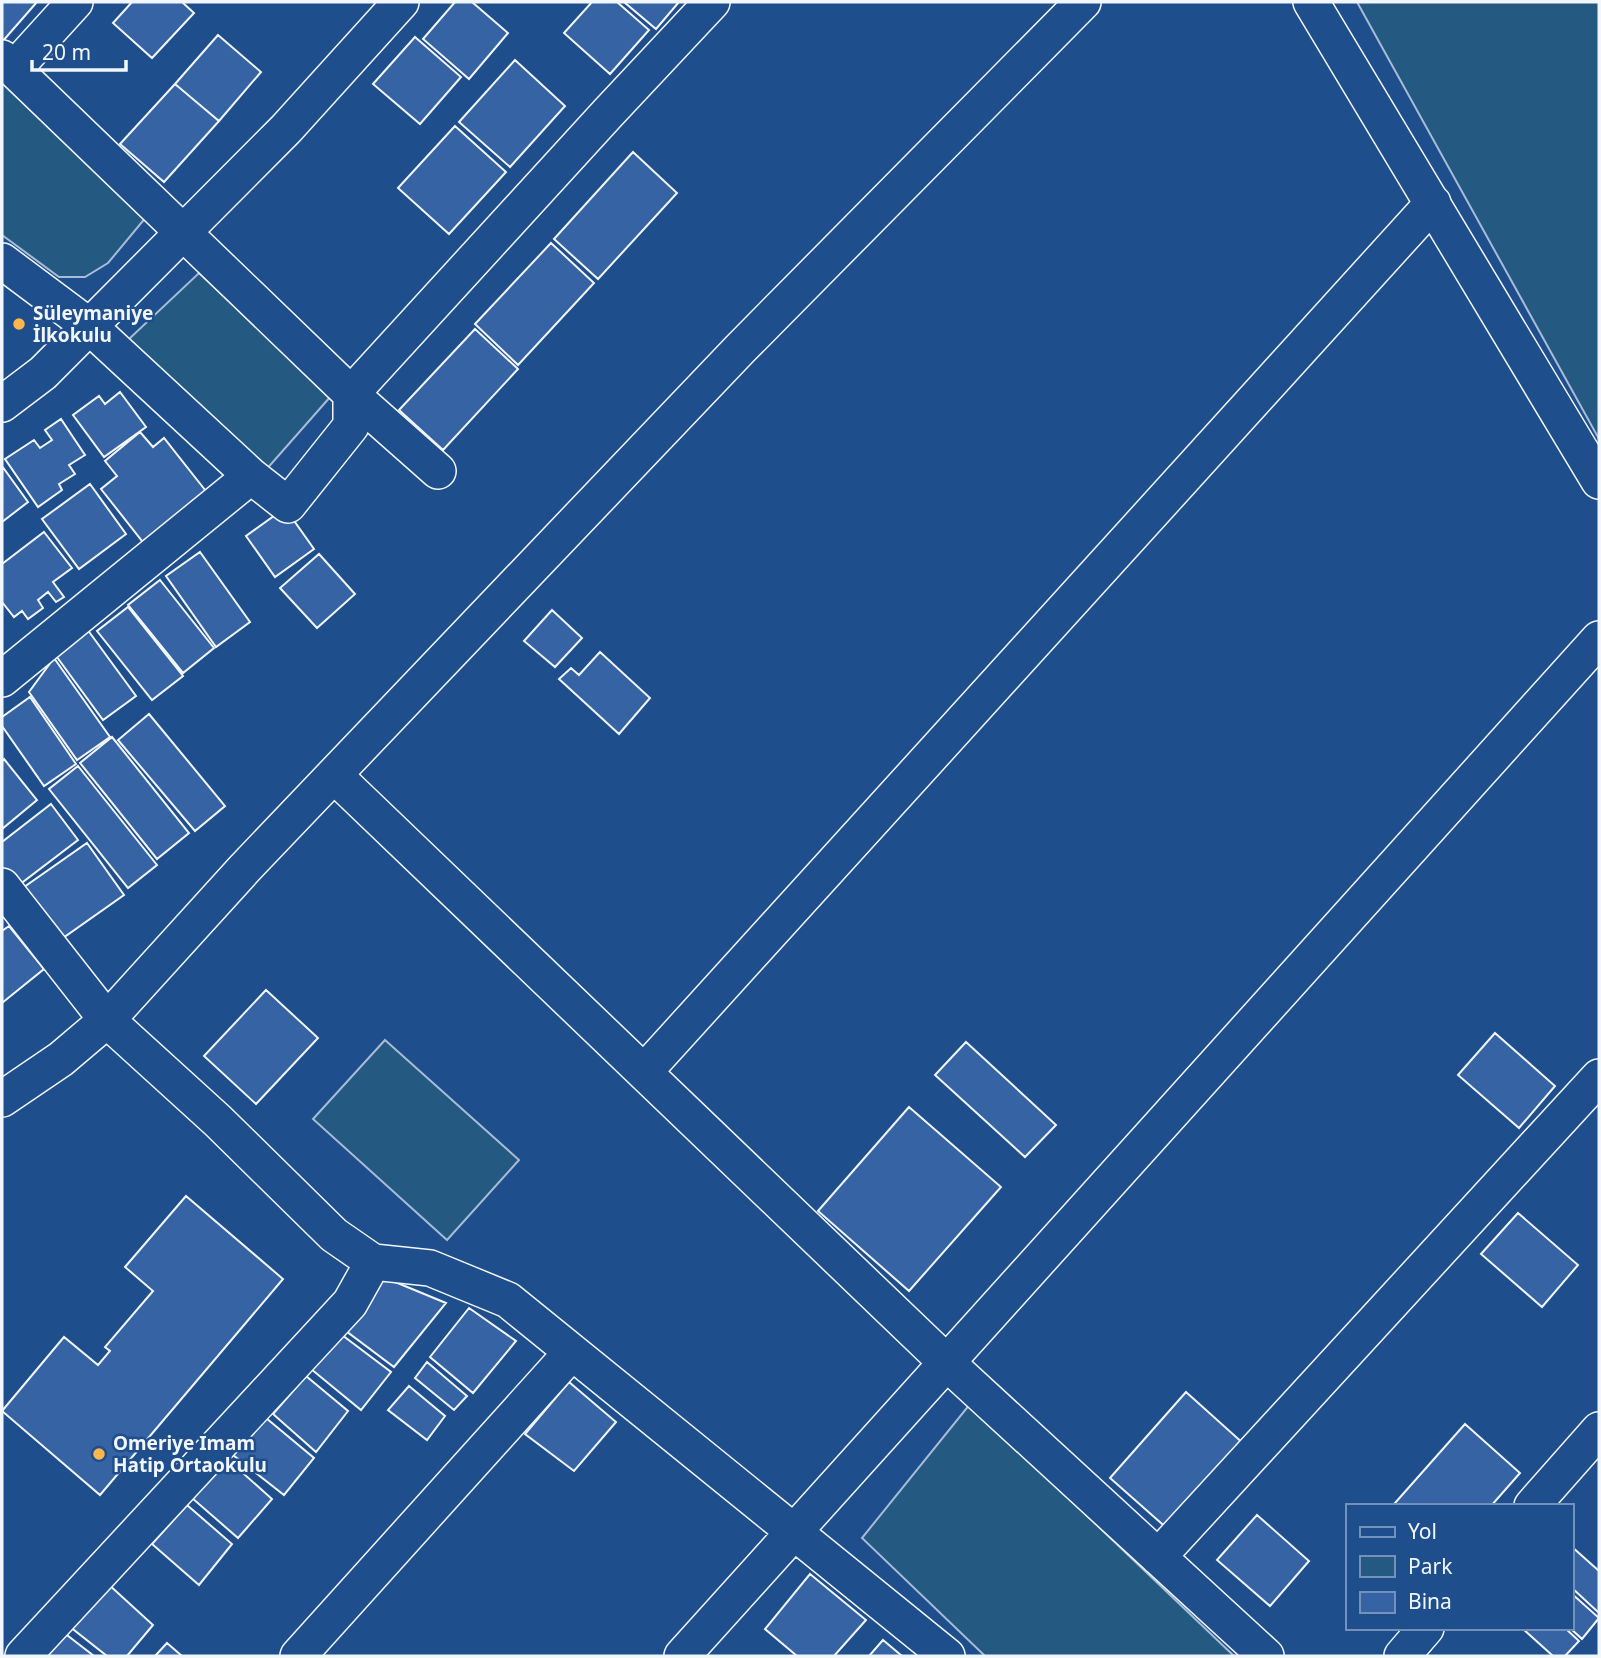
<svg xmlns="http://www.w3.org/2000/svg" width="1601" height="1658" viewBox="0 0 1601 1658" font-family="'Noto Sans',sans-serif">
<rect width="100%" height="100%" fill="#1f4e8c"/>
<!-- green -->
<path fill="#245a82" stroke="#a8bbd7" stroke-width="2" d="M1357 2H1599V439Z
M2 77 147 216 108 263 85 277H59L2 235Z
M199 273 331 396 265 471 129 339Z
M385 1040 519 1160 447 1240 313 1119Z
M970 1404 1234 1656H985L862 1538Z"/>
<!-- building -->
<path fill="#3563a3" stroke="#f2f6ff" stroke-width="2" d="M2 2H37L2 42Z
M132 2H182L194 13 152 58 113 23Z
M455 2H472L508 33 469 79 423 39Z
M592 2H617L649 30 610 74 564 33Z
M624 2H679L656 29Z
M218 35 261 72 219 121 175 84Z
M415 37 461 77 420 124 373 84Z
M515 60 565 106 510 167 459 122Z
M175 84 219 121 164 182 120 144Z
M455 126 506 172 449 234 398 188Z
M633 152 677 193 598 279 554 239Z
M551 243 594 283 518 365 475 324Z
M475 329 518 369 443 450 399 410Z
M120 392 146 427 104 457 73 415 99 396 105 404Z
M61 419 85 455 69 465 75 474 59 484 62 490 38 507 5 459 34 440 40 448 52 440 45 430Z
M140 432 153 447 164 438 209 495 146 546 101 489 117 476 105 461Z
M2 466 28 502 2 522Z
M90 484 126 534 79 569 42 519Z
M285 508 314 549 275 577 246 536Z
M44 532 72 568 53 582 64 597 56 602 48 592 38 600 43 608 28 619 22 611 14 617 2 602V564Z
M200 552 250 622 216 647 166 576Z
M319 554 355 594 317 628 280 588Z
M160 580 214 648 183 673 128 605Z
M128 607 183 676 152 700 97 631Z
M552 610 582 638 555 667 524 641Z
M87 629 136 696 103 720 54 653Z
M600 652 650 698 619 734 559 679 571 668 579 675Z
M54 658 110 737 77 760 29 692Z
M30 697 76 764 44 786 2 726V717Z
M149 714 225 806 195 831 118 740Z
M112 737 189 833 157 859 80 763Z
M4 759 37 800 2 829V761Z
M78 766 157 865 128 888 49 789Z
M51 804 78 840 11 891 2 878V842Z
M87 843 124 895 53 945 17 892Z
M9 926 44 969 2 1003V931Z
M266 990 318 1038 256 1104 204 1056Z
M1495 1033 1555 1086 1519 1128 1458 1075Z
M966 1042 1056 1125 1025 1157 935 1075Z
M909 1107 1001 1187 909 1291 818 1211Z
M186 1196 283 1279 100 1495 2 1411 64 1337 98 1365 110 1351 105 1347 153 1291 125 1267Z
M1518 1213 1578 1265 1542 1307 1481 1254Z
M383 1277 446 1303 394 1367 342 1328Z
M469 1308 516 1341 473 1393 430 1357Z
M342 1335 391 1372 361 1410 311 1369Z
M427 1362 467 1396 454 1410 415 1378Z
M306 1376 348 1411 316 1452 273 1414Z
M569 1382 616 1422 574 1471 525 1434Z
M409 1386 445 1416 427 1440 388 1410Z
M1186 1392 1245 1445 1170 1531 1110 1478Z
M266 1418 314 1458 284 1495 233 1455Z
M1465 1424 1520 1473 1491 1506H1398L1395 1503Z
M226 1458 272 1499 238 1538 192 1498Z
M187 1505 232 1544 199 1585 152 1544Z
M1257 1515 1309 1561 1270 1606 1217 1560Z
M1571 1546 1599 1571V1613L1571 1587Z
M810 1574 866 1620 834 1656H797L765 1629Z
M107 1583 153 1625 127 1656H107L69 1626Z
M1571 1593 1599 1618 1582 1639 1570 1628Z
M1522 1628H1565L1579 1641 1565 1656H1553Z
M63 1632 94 1656H42Z
M883 1640 902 1656H869Z
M167 1643 182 1656H155Z"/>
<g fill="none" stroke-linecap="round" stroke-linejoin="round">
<!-- minor casing -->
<g stroke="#f2f6ff" stroke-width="38">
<path id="minor" d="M1311 2 1599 481
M2 58 351 394 438 471
M14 69 75 2
M2 261 89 326 251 476
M2 404 43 373 286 129 401 2
M2 679 251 476 288 505 351 426V394L608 113 712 2
M334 775 946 1362 1266 1656
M2 886 107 1020 218 1121 334 1235 373 1262 430 1268 508 1300 947 1656
M644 1072 1433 203
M2 1099 61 1059 107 1020 245 868 740 349 1083 2
M1532 1506 1599 1430
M1158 1557 1599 1077
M23 1656 350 1303 373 1262
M298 1656 572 1352
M682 1656 1599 639
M1402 1656 1426 1628"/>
</g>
<!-- minor -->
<use href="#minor" stroke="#1f4e8c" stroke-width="35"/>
</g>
<!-- markers -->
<g fill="#ffb74d" stroke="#1f4e8c" stroke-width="2.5">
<circle cx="19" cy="324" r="7"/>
<circle cx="99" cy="1454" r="7"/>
</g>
<g text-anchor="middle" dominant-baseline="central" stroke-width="5" stroke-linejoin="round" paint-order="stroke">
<!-- poi labels -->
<g font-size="19" font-weight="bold" fill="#f2f6ff" stroke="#1f4e8c" text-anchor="start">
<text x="33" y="313">Süleymaniye<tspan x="33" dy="22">İlkokulu</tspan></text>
<text x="113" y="1443">Omeriye Imam<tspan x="113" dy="22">Hatip Ortaokulu</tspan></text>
</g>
</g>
<!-- border -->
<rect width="1601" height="1658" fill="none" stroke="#f2f6ff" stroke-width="7"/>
<!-- legend -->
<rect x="1346" y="1504" width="228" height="126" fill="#1f4e8c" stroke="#7391ba" stroke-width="2"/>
<rect x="1360" y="1527" width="35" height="10" fill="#1f4e8c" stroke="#7391ba" stroke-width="2"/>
<text x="1408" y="1539" font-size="21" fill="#f2f6ff">Yol</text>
<rect x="1360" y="1556" width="35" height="21" fill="#245a82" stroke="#7391ba" stroke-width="2"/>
<text x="1408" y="1574" font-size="21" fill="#f2f6ff">Park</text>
<rect x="1360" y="1592" width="35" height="21" fill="#3563a3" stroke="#7391ba" stroke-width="2"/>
<text x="1408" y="1609" font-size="21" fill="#f2f6ff">Bina</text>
<!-- scale -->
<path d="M32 60v10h94v-10" fill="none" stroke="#f2f6ff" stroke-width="3.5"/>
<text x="42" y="60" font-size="21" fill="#f2f6ff" stroke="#1f4e8c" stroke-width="5" paint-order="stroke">20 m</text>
</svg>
